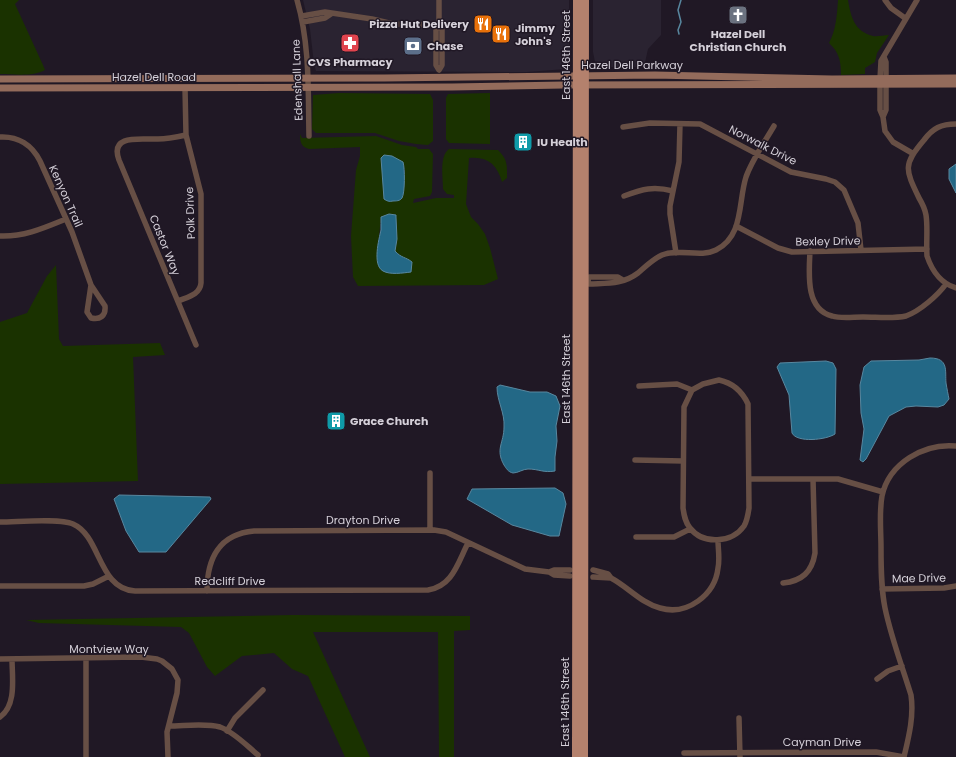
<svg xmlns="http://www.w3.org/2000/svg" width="956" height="757" viewBox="0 0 956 757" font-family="Poppins,sans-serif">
<rect width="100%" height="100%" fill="#201825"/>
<!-- commercial -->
<path fill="#2a2331" d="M303 0H569V66L566 69 527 72 316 71 314 64 310 29Z
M593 0H661V35L648 49 644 67H596L593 52Z"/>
<!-- green -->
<path fill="#1a3200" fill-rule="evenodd" d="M0 0H19L15 4 43 65 45 70C33 77 14 74 0 74Z
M838 0H848C851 17 854 31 873 36 877 37 884 35 889 35L877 53 875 62 865 68V74L841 75C841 61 839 52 829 43 836 30 837 15 838 0Z
M339 93 430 94 433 100V141L428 145 416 144 399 141 375 133H316L312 129 313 95Z
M490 93V144L449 143 446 139V98L448 94Z
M300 134 302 138 376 136 402 145 416 147 418 149H429L433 154 432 192 430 196 414 199 413 203 436 198H454V195L447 194 443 189C443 178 439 156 449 149L498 150C508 160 507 165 507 178L502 182C497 164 487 156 469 158L466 204 471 217 478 224 485 234 490 248 498 279 484 285 358 286 353 277 351 236 356 170 360 156V147L309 149C301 147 300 142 300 134ZM381 158 403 162 405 172 385 200ZM389 214 396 217 397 239 395 251 404 259H408L404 273H388L377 256 381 217Z
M56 265 59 339 63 346 160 343 165 355 133 357 138 481 0 484V322L27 313 47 276Z
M293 615 470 616V630L454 631V757H439L438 632H313L370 757H345L308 676 292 669 274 653 242 656 215 676 207 667 189 633 181 627 39 623 26 620Z"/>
<!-- water -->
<path fill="#236886" stroke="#58879f" d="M384 155 392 156 403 162C405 168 405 193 402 198 400 201 396 201 393 201 389 202 387 201 384 199L381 158Z
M956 164V193L949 179V169Z
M389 214 396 215V217L397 239 395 251C401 258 406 257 412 262L411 272C403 273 390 275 383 271 372 265 379 239 381 230 381 226 381 221 381 217Z
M930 358C949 358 945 371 946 383 947 389 948 394 949 399L944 405 938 407 916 406 906 407 889 416 866 459 863 462 860 460 864 429 861 413 860 385 864 367 871 361 919 360Z
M826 361 833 363 836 369 835 434C826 440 797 443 792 433L789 395 777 367 780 363Z
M500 385 530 392H547L556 396 560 406 556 426 557 441 555 457V471C543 473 539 469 528 469 523 469 518 473 513 473 508 472 506 468 504 465 495 449 504 443 504 427 505 413 497 401 497 387Z
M555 488 563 493 566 504 559 536H550L512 525 467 499 472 489Z
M119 495 210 497 211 499 166 552H139L126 531 114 499Z"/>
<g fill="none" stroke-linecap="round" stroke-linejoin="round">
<!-- stream -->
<path stroke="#58879f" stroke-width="1.5" d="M679 34 678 30 681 22 678 10 681 0"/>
<!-- street -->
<path stroke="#674f45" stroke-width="5.5" d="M297 0C310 45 308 90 309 136
M885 0 891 8 905 18
M302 16 325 12 372 19 393 24 439 25
M303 22 325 18 331 14
M439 25 442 30V65L439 70 436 65V30L439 25V0
M884 57 886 62V79
M880 79 881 61 917 0
M880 85V110L883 117 885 131 893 142 912 153
M883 117 886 110V85
M956 124C941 124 933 128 924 140 903 165 905 169 919 198 922 203 925 209 926 215 928 228 926 242 927 256 932 271 940 283 956 288
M623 127 650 123 700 124 791 172 826 179 835 182 844 190 858 223 861 250
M186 135C177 137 167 139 158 139 143 140 109 133 119 160L196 345
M0 137C18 136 32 145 40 161L72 232 91 285 105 306C106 316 100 320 91 318L87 312 91 285
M624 196C643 189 653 186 673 191
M736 226 778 248 792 252 927 249
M0 236C24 237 44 228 66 219
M810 251C809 273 805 309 832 316 841 319 853 317 863 317 877 317 893 319 906 316 920 311 938 295 946 284
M676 253 670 214V206L679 162 680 124
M584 280H588L589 277H618L623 280
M588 280 589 284C607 283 622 285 638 273 645 267 653 259 662 255 679 248 700 258 716 250 744 236 738 202 746 177 752 160 764 143 774 126
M178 301C187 297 200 295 201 283V194L186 135 185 88
M719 380C733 383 742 391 748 404L749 508C748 515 747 521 744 526 732 543 703 545 690 528 685 522 684 515 683 508L684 407 692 390 703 384Z
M639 386 677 384 692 390
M635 460 683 461
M749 479H838L883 492
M0 522C18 522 59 518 73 524 101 536 98 589 135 591L428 590C453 586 458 562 468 543
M430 530V473
M636 537H674L690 529
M549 572 554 570H570
M593 577 611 578 608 574 593 570
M611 578C628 587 641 603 660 608 687 616 715 595 718 568 720 559 718 549 718 540
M783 583C802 581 812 572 815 553L813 479
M0 586H84L93 584 109 576
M882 589 944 588 956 586
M207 591C207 559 219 534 254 531L434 530 446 532 525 569 549 572 554 575 570 576
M0 659 141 657 157 659 162 661 172 669 178 680 177 693 167 732 168 757
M877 679 888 671 902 666
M0 717C17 705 12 677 12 659
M739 718 740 757
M169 726C184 726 206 723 220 727 234 732 247 746 258 755
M227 731 235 718 263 690
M684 753 876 752 904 757
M86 757V658
M904 757C909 736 914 716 911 695 902 666 891 637 885 608 881 588 881 568 881 547 881 531 879 512 882 496 889 463 924 443 956 446"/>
<!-- secondary -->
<path stroke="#936b5b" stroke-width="7" d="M0 79 384 78 655 75 832 79 956 78
M0 88 452 87 563 85 956 84"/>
<!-- primary -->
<path stroke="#b4816d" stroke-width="8" d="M576 757 577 0
M584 757 585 0"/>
</g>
<!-- icons -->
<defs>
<g id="church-square" transform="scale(1)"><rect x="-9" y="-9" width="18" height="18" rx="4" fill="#6b7280" stroke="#201825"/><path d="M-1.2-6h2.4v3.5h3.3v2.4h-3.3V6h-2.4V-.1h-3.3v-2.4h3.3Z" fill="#fff"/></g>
<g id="restaurant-square" transform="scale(1)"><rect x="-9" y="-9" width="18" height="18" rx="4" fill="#e8710a" stroke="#201825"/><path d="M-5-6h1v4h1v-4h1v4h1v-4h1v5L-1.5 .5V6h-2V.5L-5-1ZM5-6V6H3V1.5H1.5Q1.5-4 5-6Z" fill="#fff"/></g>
<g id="pharmacy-square" transform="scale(1)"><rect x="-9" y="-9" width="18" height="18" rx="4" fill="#e0444e" stroke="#201825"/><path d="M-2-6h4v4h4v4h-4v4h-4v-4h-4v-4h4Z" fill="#fff"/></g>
<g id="bank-square" transform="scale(1)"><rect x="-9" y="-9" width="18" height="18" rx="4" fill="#5c6f8a" stroke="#201825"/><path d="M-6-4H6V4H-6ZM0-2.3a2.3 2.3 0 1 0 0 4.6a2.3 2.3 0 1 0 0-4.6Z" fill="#fff"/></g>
<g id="building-square" transform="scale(1)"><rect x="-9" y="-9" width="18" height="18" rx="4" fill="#0f9aa8" stroke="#201825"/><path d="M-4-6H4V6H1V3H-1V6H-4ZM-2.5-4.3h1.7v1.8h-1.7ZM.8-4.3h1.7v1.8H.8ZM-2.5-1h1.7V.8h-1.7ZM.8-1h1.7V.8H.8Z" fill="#fff"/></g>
</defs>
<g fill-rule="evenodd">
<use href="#church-square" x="738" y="15"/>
<use href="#restaurant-square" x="483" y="24"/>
<use href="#restaurant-square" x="501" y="34"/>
<use href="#pharmacy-square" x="350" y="43"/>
<use href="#bank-square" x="413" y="46"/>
<use href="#building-square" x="523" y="142"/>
<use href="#building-square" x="336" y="421"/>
</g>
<g text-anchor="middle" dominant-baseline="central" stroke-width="3" stroke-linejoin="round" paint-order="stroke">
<!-- poi labels -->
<g font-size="11" font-weight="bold" fill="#d5d0d9" stroke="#201825" text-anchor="start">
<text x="469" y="24" text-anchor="end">Pizza Hut Delivery</text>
<text x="515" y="28">Jimmy<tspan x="515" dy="13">John's</tspan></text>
<text x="738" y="34" text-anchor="middle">Hazel Dell<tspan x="738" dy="13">Christian Church</tspan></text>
<text x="427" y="46">Chase</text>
<text x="350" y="62" text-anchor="middle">CVS Pharmacy</text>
<text x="537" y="142">IU Health</text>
<text x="350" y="421">Grace Church</text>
</g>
<!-- street labels -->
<g font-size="11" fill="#d5d0d9" stroke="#201825">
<text transform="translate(566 55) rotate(-90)">East 146th Street</text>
<text x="632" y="65">Hazel Dell Parkway</text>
<text x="154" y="77">Hazel Dell Road</text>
<text transform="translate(297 80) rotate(-92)">Edenshall Lane</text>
<text transform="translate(763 145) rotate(27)">Norwalk Drive</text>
<text transform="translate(66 196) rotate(66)">Kenyon Trail</text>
<text transform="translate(190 213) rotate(-92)">Polk Drive</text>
<text transform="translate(828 241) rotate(-1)">Bexley Drive</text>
<text transform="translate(165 245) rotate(68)">Castor Way</text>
<text transform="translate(566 379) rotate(-90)">East 146th Street</text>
<text x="363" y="520">Drayton Drive</text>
<text transform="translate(919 578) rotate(-1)">Mae Drive</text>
<text x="230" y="581">Redcliff Drive</text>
<text x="109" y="649">Montview Way</text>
<text transform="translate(565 702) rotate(-90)">East 146th Street</text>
<text x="822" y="742">Cayman Drive</text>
</g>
</g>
</svg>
